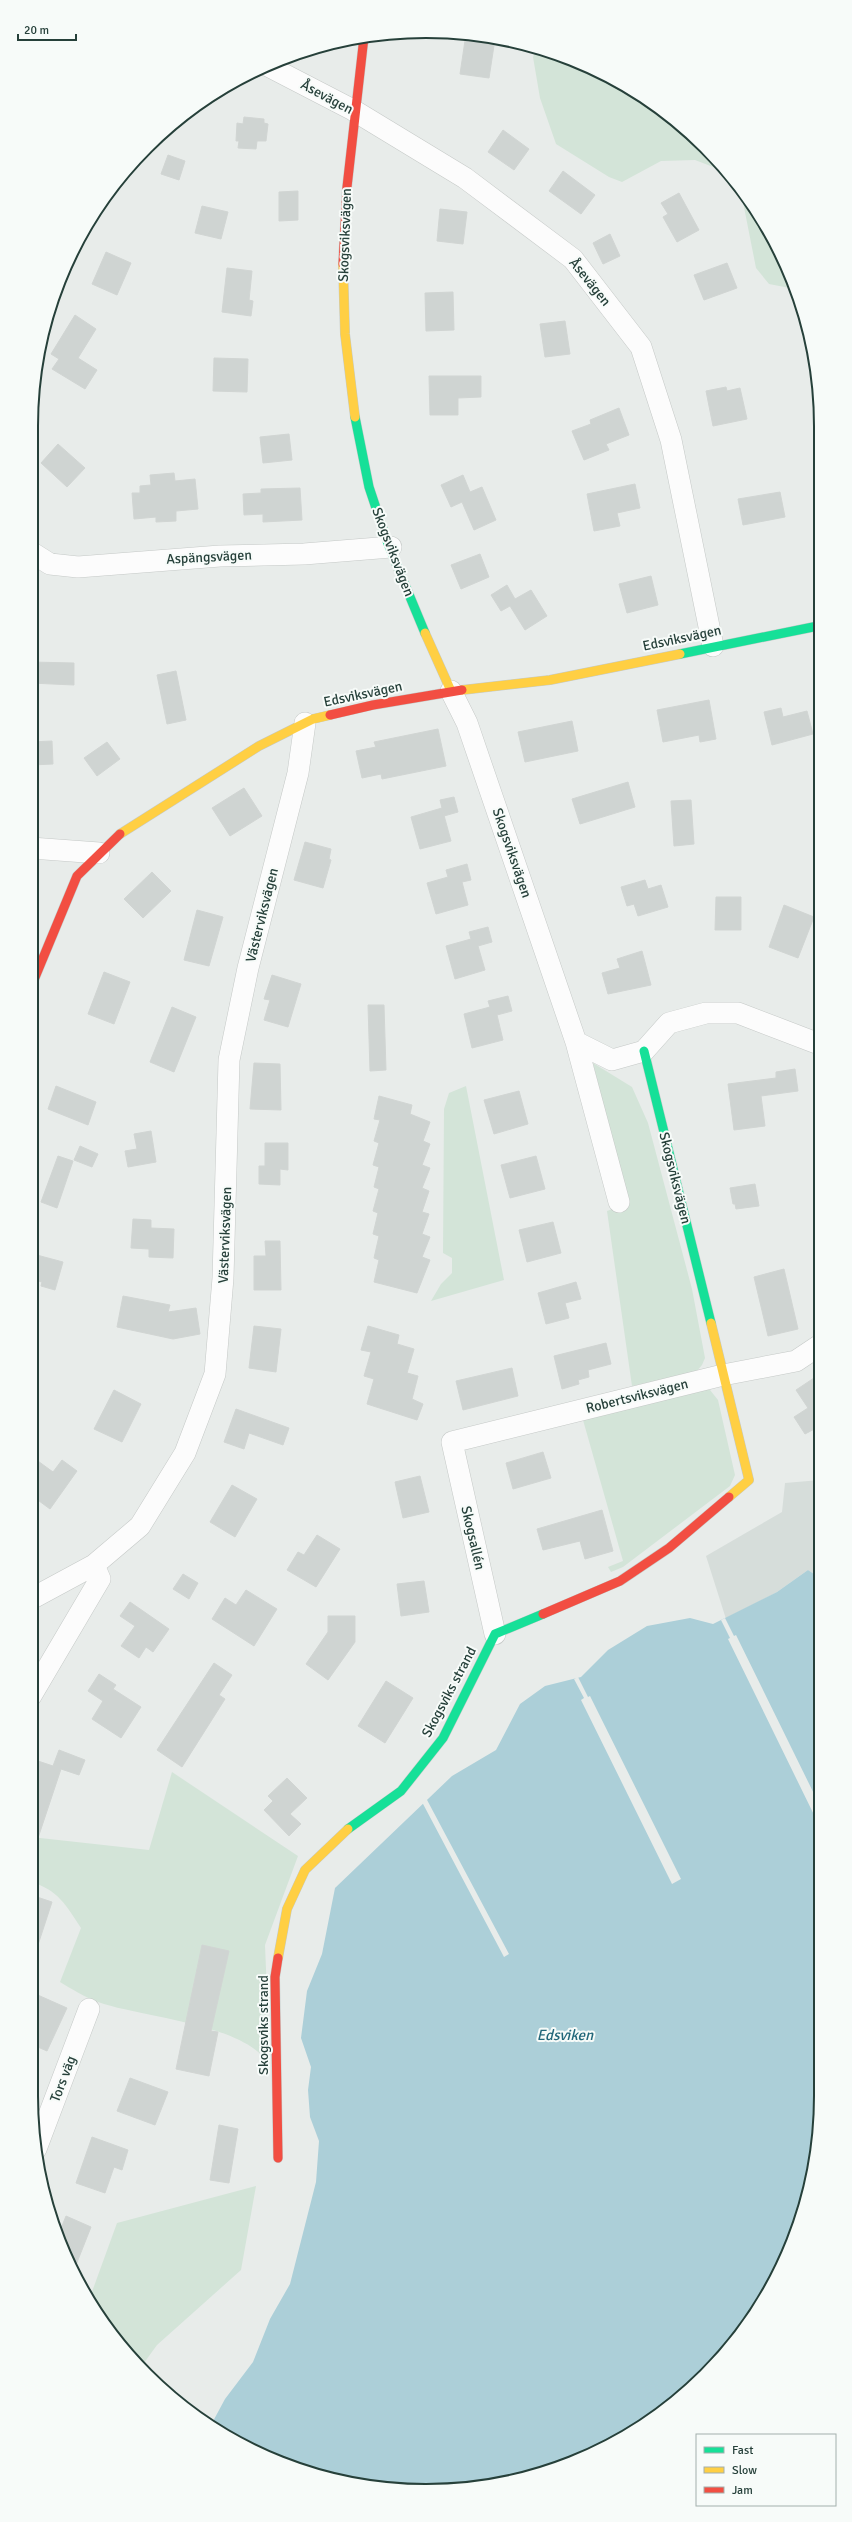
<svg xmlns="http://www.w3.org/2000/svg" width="852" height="2522" viewBox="0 0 852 2522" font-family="Signika,sans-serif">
<rect width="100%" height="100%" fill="#e8ecea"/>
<!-- built -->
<path fill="#d6ddda" d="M820 1480V1578L808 1570 777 1592 726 1619 706 1556 782 1512 785 1483Z"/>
<!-- green -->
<path fill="#d3e4d8" d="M537 48C565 60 597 69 624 84 692 123 774 212 795 289L769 284 756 268 743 202 721 170 695 160 661 161 622 182 609 177 556 144 540 98 533 57Z
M593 1063 632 1087 648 1123 692 1289 705 1358 702 1365 696 1372 632 1386 607 1211 626 1204Z
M466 1086 504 1280 431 1301 441 1284 452 1273V1258L443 1253 444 1109 449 1093Z
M692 1390H710L718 1400 735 1475 730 1486 623 1567 611 1572 608 1567 623 1561 583 1420Z
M172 1772 298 1856 265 1945 270 2065C244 2023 143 2018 98 2002 84 1997 72 1989 60 1982L81 1928C66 1905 58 1890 31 1882V1837L149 1850Z
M256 2186 241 2270 157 2345 141 2367C120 2348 102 2325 89 2300L117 2223Z"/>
<!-- water -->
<path fill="#accfd8" d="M808 1570 820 1578 821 2096 808 2198 791 2247 754 2316 705 2375 646 2424 577 2461 528 2478 452 2490 375 2488 324 2477 251 2450 211 2425 225 2399 253 2362 270 2319 290 2284 316 2182 319 2141 310 2117 308 2090 311 2067 301 2038 307 1991 322 1954 335 1888 452 1776 496 1750 520 1704 545 1686 581 1677 608 1650 647 1626 690 1618 713 1624 777 1592Z"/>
<!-- pier -->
<path fill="#e8ecea" d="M725 1618 734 1636 736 1635 820 1806V1822L818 1823 728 1639 730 1638 721 1620Z
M578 1677 588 1697 590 1696 681 1879 672 1884 581 1700 584 1698 574 1679Z
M426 1798 509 1954 504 1957 422 1802Z"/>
<!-- building -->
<path fill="#cfd4d2" stroke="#d1d5d3" d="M466 34 495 39 489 78 460 74Z
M244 117 264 119V123L268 124 266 141H257L256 149 238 148 239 141H236L237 123 243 124Z
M503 130 529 149 514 170 488 152Z
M168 155 185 161 179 180 161 174Z
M563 171 595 195 581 214 549 191Z
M298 191V220L279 221V192Z
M679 193 699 230 677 242 663 217 668 214 661 203Z
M202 206 228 212 221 239 195 233Z
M440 209 467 212 463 244 437 241Z
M610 234 620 256 603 264 593 243Z
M106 252 131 263 117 295 92 284Z
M727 263 737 288 704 300 694 275Z
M227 268 252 271 249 300 253 301 251 316 222 312Z
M453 292 454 330 426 331 425 293Z
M75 315 96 329 78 358 97 370 85 389 52 369 59 359 51 354Z
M565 321 570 354 545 357 540 324Z
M214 358 248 359 247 392 213 391Z
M429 376H481V397L458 398V415H430Z
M726 387 727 391 740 388 747 419 713 426 706 391Z
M619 408 629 435 606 444 609 450 584 460 572 431 591 424 590 420Z
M289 434 292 460 263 463 260 437Z
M58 444 85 468 67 487 41 463Z
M174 473 175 481 195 479 198 509 176 511V521L156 522V517L134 519 132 493H140V486L151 485 150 475Z
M463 475 470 492 482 487 496 520 474 530 462 502 451 507 441 485Z
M635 484 640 508 617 513 620 526 594 531 587 494Z
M300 488 302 520 263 522V514L244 515 243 494 261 493V489Z
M780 492 785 517 743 525 738 499Z
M480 554 489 577 461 589 451 565Z
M651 576 658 605 627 613 619 584Z
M507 585 515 599 531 590 547 616 525 630 510 606 501 611 491 595Z
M31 662 74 663V685L31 683Z
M176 671 186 720 167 724 157 675Z
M709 700 716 739 700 742 699 735 663 742 657 710Z
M781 708 783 717 807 711 813 734 772 745 764 712Z
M572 721 578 751 525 762 518 732Z
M438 729 446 766 382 779 381 774 362 778 356 751 376 747 374 742Z
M52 741 53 764 31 765V742Z
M107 742 120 759 97 776 84 758Z
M628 782 635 807 580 824 572 799Z
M244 788 262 816 230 836 212 808Z
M454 797 458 812 444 816 440 800Z
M691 800 694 844 674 846 671 801Z
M442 808 451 841 420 849 411 817Z
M305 842 331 849 329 859 331 860 323 888 294 880Z
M467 864 471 880 462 882 468 905 436 914 427 883 448 877 446 870Z
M152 872 171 891 143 918 124 899Z
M645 880 648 889 661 885 668 907 638 916 634 904 627 906 621 887Z
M716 897H741V930H715Z
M784 905 814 917 798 958 769 947Z
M197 910 223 917 209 966 184 960Z
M488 927 492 942 478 946 485 970 455 979 446 946 471 939 469 932Z
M642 951 651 985 608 994 602 973 620 968 617 959Z
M104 972 130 982 114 1024 88 1014Z
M272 975 301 984 288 1027 264 1020 270 1000 264 999Z
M508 996 512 1011 497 1015 503 1040 472 1048 464 1014 490 1007 488 1001Z
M368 1005H384L386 1070 370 1071Z
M172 1007 196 1017 174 1072 150 1062Z
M254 1063 280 1064 281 1110 250 1109Z
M795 1069 798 1091 761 1096 765 1126 734 1130 728 1084 776 1078V1072Z
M56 1086 96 1102 88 1125 48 1109Z
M519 1091 528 1124 494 1134 484 1100Z
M379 1096 412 1105 410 1114 430 1122 423 1141 430 1144 422 1165 430 1168 422 1188 429 1191 422 1212 429 1214 422 1234 430 1237 422 1257 430 1260 417 1293 374 1282 379 1260 374 1258 379 1236 373 1234 378 1213 373 1211 379 1189 374 1187 379 1167 373 1165 379 1143 374 1141 380 1120 374 1119Z
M151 1131 156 1162 128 1167 125 1151 137 1149 134 1134Z
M265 1143H288V1170L280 1169V1185L259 1184V1166H265Z
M80 1146 98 1154 92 1167 74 1160Z
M58 1156 73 1161 57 1208 41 1202Z
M536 1156 545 1189 510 1198 501 1165Z
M755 1184 759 1206 736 1209 735 1204H733L730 1188Z
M133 1219 151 1220V1228L174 1229 173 1258 149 1257V1249L131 1248Z
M553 1222 561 1253 527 1262 519 1230Z
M265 1241H280L281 1290H254V1256H266Z
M33 1254 63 1262 55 1290 41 1286 42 1282 31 1279Z
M784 1269 798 1329 768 1336 754 1277Z
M576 1282 581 1299 565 1303 569 1318 546 1324 538 1293Z
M123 1296 170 1305 168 1312 196 1308 200 1334 173 1339 117 1327Z
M254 1326 281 1329 276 1372 249 1368Z
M368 1326 399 1335 397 1344 414 1349 407 1373 418 1376 412 1399 423 1404 417 1420 367 1404 374 1379 364 1376 371 1352 361 1350Z
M606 1343 611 1364 588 1370 589 1377 578 1380 579 1384 562 1389 554 1356Z
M512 1368 518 1396 463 1410 456 1381Z
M820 1374V1426L805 1434 794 1417 808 1408 796 1390Z
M114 1390 141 1404 122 1442 94 1429Z
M236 1409 289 1428 283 1445 249 1433 244 1449 224 1442Z
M543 1452 551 1478 513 1489 506 1463Z
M31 1456 53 1472 62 1460 77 1471 50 1509 31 1495Z
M420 1476 429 1512 403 1518 395 1482Z
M232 1485 257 1499 235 1537 210 1522Z
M602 1510 613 1551 585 1559 580 1541 543 1550 537 1529Z
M317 1535 340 1549 316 1587 287 1570 298 1552 304 1555Z
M183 1574 198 1583 189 1599 173 1589Z
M424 1581 429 1612 401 1616 397 1584Z
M246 1590 277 1609 254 1646 212 1619 225 1598 236 1605Z
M130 1602 169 1629 153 1652 146 1647 139 1658 121 1646 135 1626 120 1616Z
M328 1616H355V1642L328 1680 306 1664 328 1632Z
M214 1663 232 1675 219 1695 225 1699 182 1767 157 1750Z
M99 1674 116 1685 113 1689 141 1707 121 1738 92 1719 103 1701 88 1691Z
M386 1681 413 1698 385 1743 358 1726Z
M59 1750 85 1760 79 1775 61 1769 34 1850H31V1772L35 1760 53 1766Z
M287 1778 307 1798 290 1814 301 1824 289 1836 264 1810 273 1801 268 1796Z
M31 1895 52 1902 34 1957 31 1956Z
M202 1945 229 1951 211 2031 218 2032 209 2076 176 2069Z
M31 1992 67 2008 47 2051 31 2044Z
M130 2078 168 2092 155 2125 117 2111Z
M219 2125 238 2129 229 2183 210 2180Z
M92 2137 128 2150 122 2170 114 2167 105 2193 76 2183Z
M66 2216 91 2227 74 2270 58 2236Z"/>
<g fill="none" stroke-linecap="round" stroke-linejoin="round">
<!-- street casing -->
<g stroke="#c5c9c7" stroke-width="22">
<path id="street" d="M268 66 353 110 465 178 573 259 641 347 671 440 713 646
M31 552 50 564 78 567 220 556 304 554 391 547
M451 691 467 723 576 1042 612 1060 644 1051 669 1023 706 1013H738L819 1044
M31 848 99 853
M576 1042 619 1202
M31 1599 94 1565 140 1526 185 1453 215 1374 223 1278 229 1060 248 968 298 773 305 723
M495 1634 452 1442 723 1375 796 1361 820 1345
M31 1696 100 1579 94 1565
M36 2149 89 2009"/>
</g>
<!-- fast casing -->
<g stroke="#c4cac8" stroke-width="10">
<path id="fast" d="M355 417 369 487 388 544 425 633
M680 654 818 626
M644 1051 711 1323
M348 1829 401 1791 443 1738 495 1634 543 1614"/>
</g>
<!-- slow casing -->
<g stroke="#c4cac8" stroke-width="10">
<path id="slow" d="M343 264 345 334 355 417
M425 633 451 691
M462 690 550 680 680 654
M120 834 259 746 313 719 330 715
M711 1323 749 1480 729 1497
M278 1958 287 1909 305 1870 348 1829"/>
</g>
<!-- jam casing -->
<g stroke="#c4cac8" stroke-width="10">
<path id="jam" d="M343 264 347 187 364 37
M330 715 373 705 462 690
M31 987 77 876 120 834
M543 1614 620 1581 669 1548 729 1497
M278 2158 275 1977 278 1958"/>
</g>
<!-- street -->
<use href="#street" stroke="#fcfcfc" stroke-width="21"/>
<!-- fast -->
<use href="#fast" stroke="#16e098" stroke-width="9"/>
<!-- slow -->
<use href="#slow" stroke="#ffcf43" stroke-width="9"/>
<!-- jam -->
<use href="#jam" stroke="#f24e42" stroke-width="9"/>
</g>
<g text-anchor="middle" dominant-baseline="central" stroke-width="4" stroke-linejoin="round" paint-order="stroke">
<!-- street labels -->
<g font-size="14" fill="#26403a" stroke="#f7fbf9">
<text transform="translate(327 97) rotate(28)">Åsevägen</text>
<text transform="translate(345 235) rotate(-88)">Skogsviksvägen</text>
<text transform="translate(590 282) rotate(51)">Åsevägen</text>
<text transform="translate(393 552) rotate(69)">Skogsviksvägen</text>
<text transform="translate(209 557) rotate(-3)">Aspängsvägen</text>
<text transform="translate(682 638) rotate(-12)">Edsviksvägen</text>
<text transform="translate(363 694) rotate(-12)">Edsviksvägen</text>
<text transform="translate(512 853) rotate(71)">Skogsviksvägen</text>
<text transform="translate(262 915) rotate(-76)">Västerviksvägen</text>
<text transform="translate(675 1178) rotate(76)">Skogsviksvägen</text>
<text transform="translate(225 1235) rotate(-88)">Västerviksvägen</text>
<text transform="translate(637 1396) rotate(-14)">Robertsviksvägen</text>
<text transform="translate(473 1538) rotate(77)">Skogsallén</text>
<text transform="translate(449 1692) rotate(-62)">Skogsviks strand</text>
<text transform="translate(263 2025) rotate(-90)">Skogsviks strand</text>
<text transform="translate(63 2079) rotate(-69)">Tors väg</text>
</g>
<!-- water labels -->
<g font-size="15" font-style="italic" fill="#22677a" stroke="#f7fbf9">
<text x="565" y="2035">Edsviken</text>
</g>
</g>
<!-- crop -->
<path d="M0 0H852V2522H0ZM426 38H426A388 388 0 0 1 814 426V2096A388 388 0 0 1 426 2484H426A388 388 0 0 1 38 2096V426A388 388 0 0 1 426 38Z" fill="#f7fbf9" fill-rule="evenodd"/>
<path fill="none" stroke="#26403a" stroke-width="2" d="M426 38H426A388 388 0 0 1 814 426V2096A388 388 0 0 1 426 2484H426A388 388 0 0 1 38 2096V426A388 388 0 0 1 426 38Z"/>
<!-- legend -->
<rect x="696" y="2434" width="140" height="72" fill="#f7fbf9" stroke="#a3b0ad"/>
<rect x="704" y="2447" width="20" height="6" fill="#16e098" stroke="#a3b0ad"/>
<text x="732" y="2454" font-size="12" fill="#26403a">Fast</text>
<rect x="704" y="2467" width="20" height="6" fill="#ffcf43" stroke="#a3b0ad"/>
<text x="732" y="2474" font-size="12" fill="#26403a">Slow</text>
<rect x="704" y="2487" width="20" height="6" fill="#f24e42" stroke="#a3b0ad"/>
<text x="732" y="2494" font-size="12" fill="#26403a">Jam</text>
<!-- scale -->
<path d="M18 34v6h58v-6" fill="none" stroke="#26403a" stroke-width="2"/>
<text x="24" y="34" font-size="12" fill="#26403a" stroke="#f7fbf9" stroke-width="3" paint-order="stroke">20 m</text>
</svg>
